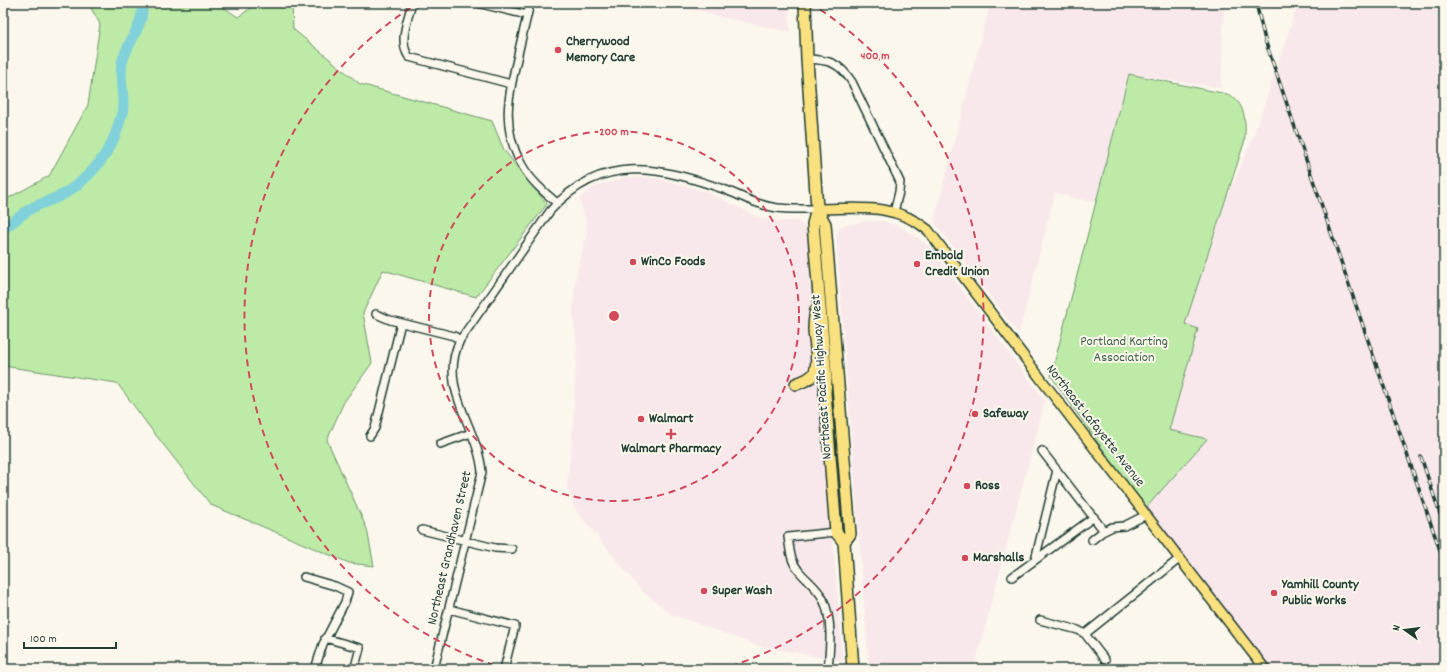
<svg xmlns="http://www.w3.org/2000/svg" width="1447" height="672" viewBox="0 0 1447 672" font-family="Dekko,sans-serif">
<rect width="100%" height="100%" fill="#fbf7ec"/>
<filter id="ink" filterUnits="userSpaceOnUse"><feTurbulence type="fractalNoise" baseFrequency=".025" numOctaves="2"/><feDisplacementMap in="SourceGraphic" scale="8" xChannelSelector="R" yChannelSelector="G"/><feConvolveMatrix kernelMatrix="1 2 1 2 8 2 1 2 1" color-interpolation-filters="sRGB"/></filter>
<g filter="url(#ink)">
<!-- built -->
<path fill="#f9e8eb" d="M672 3H789L790 32 721 17Z
M990 3H1224L1221 88 1129 74 1095 203 1055 193 1019 334 934 222Z
M1298 3H1444V669H1271L1145 509 1207 439 1169 430 1198 329 1185 325 1227 197 1253 138Z
M626 177 656 178 707 192 760 218 774 221H796L801 223 805 227 807 231 843 661 758 646 671 614 640 589 574 508 567 485 572 440 577 348 573 312 575 281 587 233 586 220 579 199 594 187Z
M866 221H883L899 226 914 235 929 246 1045 401 974 669H869L836 236 838 230 842 226Z"/>
<!-- green -->
<path fill="#bdeaa7" stroke="#6e946e" d="M88 3H217L238 17 258 3H292L293 29 360 84 492 121 504 150 547 204 476 297 383 270 363 313 372 363 344 402 327 440 367 529 374 566 349 563 211 505 151 429 117 383 3 366V201L49 176 88 105 100 24Z
M1129 74 1222 93C1226 95 1231 96 1234 98 1247 108 1246 130 1244 143L1185 324 1198 329 1169 430 1207 439 1145 509 1051 376Z"/>
<g fill="none" stroke-linecap="round" stroke-linejoin="round">
<!-- river -->
<path stroke="#80d1da" stroke-width="11" d="M3 229C12 223 21 215 30 209 41 203 53 200 64 194 91 177 110 155 119 124 120 119 122 114 123 109 124 93 119 79 122 63 127 42 145 25 142 3"/>
<!-- minor casing -->
<g stroke="#1f3d34" stroke-width="10">
<path id="minor" d="M412 3C408 19 398 42 409 57L511 84
M477 3 527 15
M530 3C526 22 521 40 517 59 508 97 501 129 522 165 530 180 544 192 557 203
M807 59C829 60 839 62 852 82L900 182 899 192 894 212
M376 314 390 320 454 336 460 340
M370 436 375 428 401 323
M440 444 471 433
M1042 451 1104 531
M422 530 495 548 512 549
M1092 540 1102 532 1112 527 1124 526 1146 515
M1035 560 1057 470
M304 577 335 586 348 592 345 602 323 644 315 669
M1012 577 1094 517
M449 609 515 626 504 669
M1040 620 1078 630 1085 634
M325 638 360 648 356 663
M1105 660 1085 634 1179 559
M434 669 482 472C478 426 437 388 460 340L550 211C602 152 661 167 726 190 741 196 755 204 772 207 786 210 802 209 817 209
M828 669C830 647 833 620 823 599 818 588 807 581 799 571 790 561 790 549 788 537L836 532"/>
</g>
<!-- major casing -->
<g stroke="#1f3d34" stroke-width="12">
<path id="major" d="M817 209C858 209 894 202 928 230L1044 383 1265 669"/>
</g>
<!-- highway casing -->
<g stroke="#1f3d34" stroke-width="14">
<path id="highway" d="M805 3 807 59 817 209 813 224 826 379 825 393 836 532 844 542 853 669
M817 209 825 224 850 534 844 542
M796 384C802 382 808 380 813 375 821 365 814 341 814 329 814 322 815 316 816 310"/>
</g>
<!-- minor -->
<use href="#minor" stroke="#fbf7ec" stroke-width="7"/>
<!-- major -->
<use href="#major" stroke="#fae180" stroke-width="9"/>
<!-- highway -->
<use href="#highway" stroke="#fae180" stroke-width="11"/>
<!-- rail casing -->
<g stroke="#1f3d34" stroke-width="3.5">
<path id="rail" d="M1256 3 1265 40 1444 562
M1421 457 1444 526"/>
</g>
<!-- rail -->
<use href="#rail" stroke="#fbf7ec" stroke-width="2" stroke-dasharray="6" stroke-linecap="butt"/>
</g>
</g>
<!-- distance rings -->
<g fill="none" stroke="#d1495b" stroke-width="2" stroke-dasharray="7 5">
<circle cx="614" cy="316" r="185"/>
<path d="M506 669A369 369 0 0 1 418 3M810 3A369 369 0 0 1 722 669"/>
</g>
<!-- markers -->
<g fill="#d1495b" stroke="#fbf7ec" stroke-width="1.5">
<circle cx="558" cy="50" r="4"/>
<circle cx="633" cy="262" r="4"/>
<circle cx="917" cy="264" r="4"/>
<circle cx="975" cy="414" r="4"/>
<circle cx="641" cy="419" r="4"/>
<path d="M669 428h4v4h4v4h-4v4h-4v-4h-4v-4h4z"/>
<circle cx="967" cy="486" r="4"/>
<circle cx="965" cy="558" r="4"/>
<circle cx="704" cy="591" r="4"/>
<circle cx="1274" cy="593" r="4"/>
</g>
<g text-anchor="middle" dominant-baseline="central" stroke-width="4" stroke-linejoin="round" paint-order="stroke">
<!-- poi labels -->
<g font-size="14" font-weight="bold" fill="#1f3d34" stroke="#fbf7ec" text-anchor="start">
<text x="566" y="42">Cherrywood<tspan x="566" dy="16">Memory Care</tspan></text>
<text x="925" y="256">Embold<tspan x="925" dy="16">Credit Union</tspan></text>
<text x="641" y="262">WinCo Foods</text>
<text x="983" y="414">Safeway</text>
<text x="649" y="419">Walmart</text>
<text x="671" y="449" text-anchor="middle">Walmart Pharmacy</text>
<text x="975" y="486">Ross</text>
<text x="973" y="558">Marshalls</text>
<text x="1282" y="585">Yamhill County<tspan x="1282" dy="16">Public Works</tspan></text>
<text x="712" y="591">Super Wash</text>
</g>
<!-- park labels -->
<g font-size="14" fill="#3f604b" stroke="#fbf7ec">
<text x="1124" y="342">Portland Karting<tspan x="1124" dy="16">Association</tspan></text>
</g>
<!-- street labels -->
<g font-size="14" fill="#1f3d34" stroke="#fbf7ec">
<text transform="translate(822 377) rotate(-94)">Northeast Pacific Highway West</text>
<text transform="translate(1095 426) rotate(52)">Northeast Lafayette Avenue</text>
<text transform="translate(450 548) rotate(-77)">Northeast Grandhaven Street</text>
</g>
</g>
<circle cx="614" cy="316" r="6" fill="#d1495b" stroke="#fbf7ec" stroke-width="2"/>
<g font-size="12" text-anchor="middle" font-weight="bold" fill="#d1495b" stroke="#fbf7ec" stroke-width="4" stroke-linejoin="round" paint-order="stroke">
<text x="875" y="59">400 m</text>
<text x="614" y="135">200 m</text>
</g>
<!-- margin -->
<rect width="1447" height="672" fill="none" stroke="#fbf7ec" stroke-width="16"/>
<rect x="8" y="8" width="1431" height="656" fill="none" stroke="#1f3d34" stroke-width="1.5" filter="url(#ink)"/>
<!-- north arrow -->
<g transform="translate(1405 630) rotate(284)" stroke="#fbf7ec" stroke-width="3" paint-order="stroke">
<path d="M0-3L7 15L0 10L-7 15Z" fill="#1f3d34"/>
<text y="-6" font-size="11" font-weight="bold" text-anchor="middle" fill="#1f3d34">N</text>
</g>
<!-- scale -->
<path d="M24 642v6h92v-6" fill="none" stroke="#1f3d34" stroke-width="2"/>
<text x="30" y="642" font-size="12" fill="#1f3d34" stroke="#fbf7ec" stroke-width="3" paint-order="stroke">100 m</text>
</svg>
